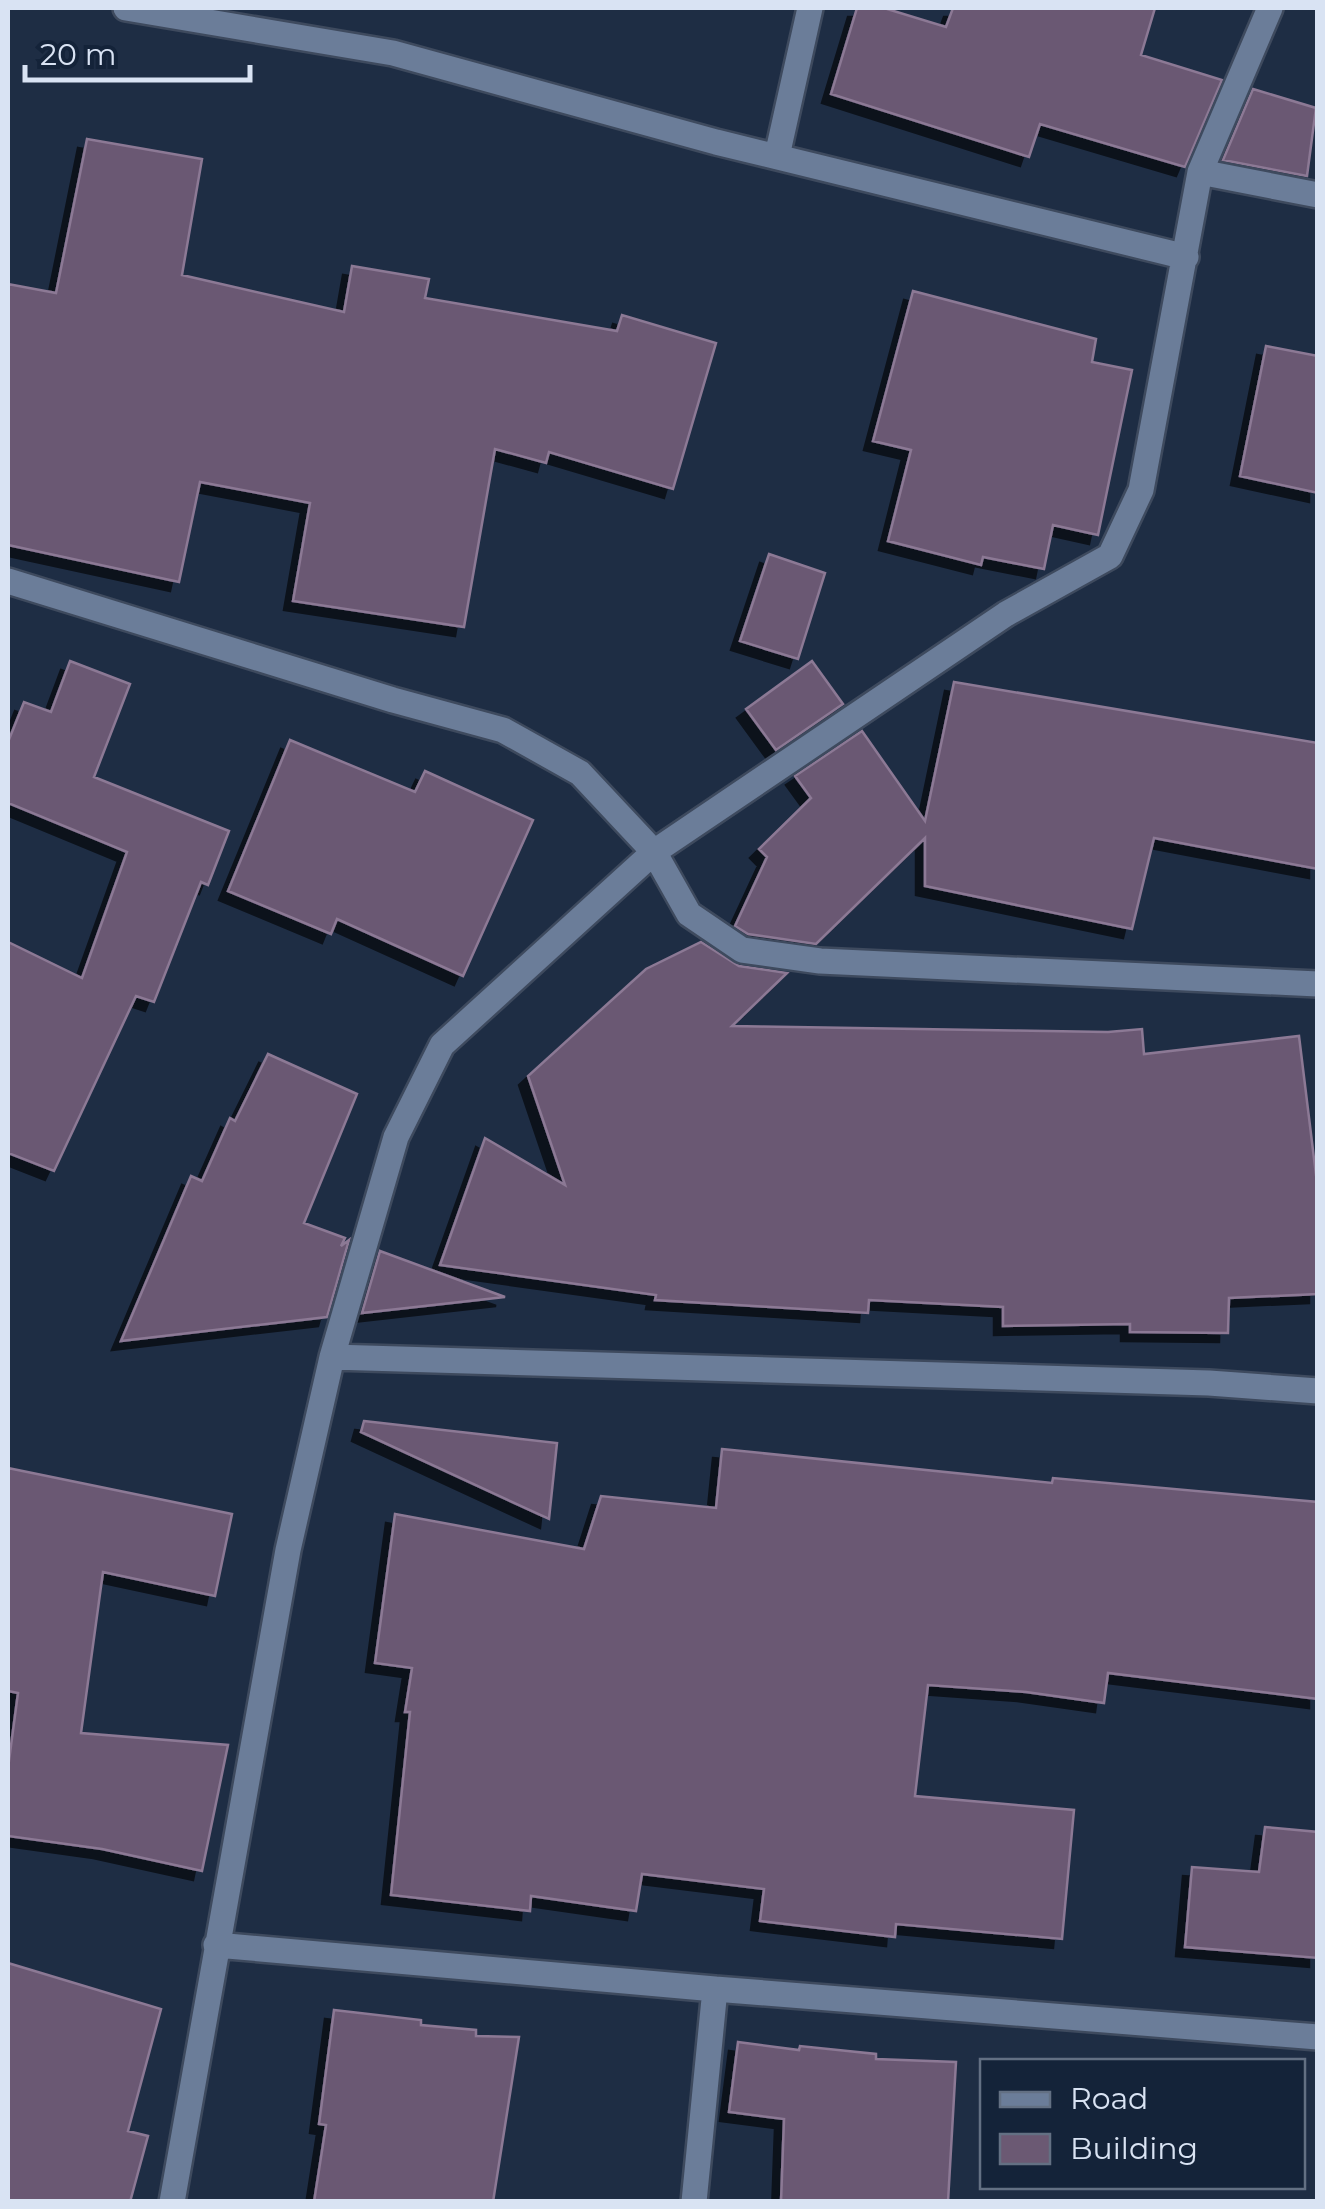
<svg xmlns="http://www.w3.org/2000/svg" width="1325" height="2209" viewBox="0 0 1325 2209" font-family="Montserrat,sans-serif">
<defs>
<filter id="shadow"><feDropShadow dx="-9" dy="9" stdDeviation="0" flood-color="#0009"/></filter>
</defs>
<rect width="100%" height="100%" fill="#1e2d44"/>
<!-- building -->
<path fill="#6b5973" stroke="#8c7995" stroke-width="2.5" filter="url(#shadow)" d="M857 8H884L946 27 953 8H1155L1141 55 1222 80 1185 167 1040 124 1029 157 831 94Z
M1253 89 1316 108 1307 176 1223 160Z
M87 139 202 159 182 275 344 312 352 266 429 279 425 298 617 331 622 315 716 343 673 489 549 452 546 463 495 449 464 627 293 601 310 503 200 482 179 582 8 545V284L56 293Z
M913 291 1096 339 1092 362 1132 370 1098 535 1053 525 1044 569 983 557 981 565 888 541 911 450 873 441Z
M1266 346 1318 356V493L1240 476Z
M769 554 825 573 798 659 740 641Z
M70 661 130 684 94 777 229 831 208 885 201 882 154 1002 136 996 54 1171 8 1153V942L82 978 127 852 8 803V742L24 702 51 712Z
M812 661 843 704 776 750 746 709Z
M954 682 1318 743V869L1154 838 1132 929 925 886V838L816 944 748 934 735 926 767 857 759 849 811 798 795 776 862 731 925 821Z
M290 740 415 792 425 771 533 820 463 976 337 919 331 934 228 891Z
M701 942 739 966 787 973 732 1026 1108 1032 1142 1029 1144 1054 1299 1036 1318 1191V1294L1229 1298 1228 1333 1130 1332V1324L1003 1326V1307L869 1300 868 1313 655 1300 656 1295 440 1265 485 1138 565 1185 528 1076 646 969Z
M268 1054 357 1094 304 1223 345 1238 341 1246 349 1240 327 1317 121 1341 191 1176 202 1181 230 1118 235 1121Z
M380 1251 505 1297 362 1313Z
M364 1421 557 1443 549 1519 361 1432Z
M722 1449 1052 1483 1053 1478 1318 1502V1699L1108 1673 1104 1703 1026 1692 928 1685 915 1796 1074 1810 1062 1939 896 1924 895 1937 760 1921 764 1889 642 1874 636 1911 531 1896 530 1911 391 1895 410 1712H405L412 1668 375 1663 395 1514 584 1549 601 1496 716 1508Z
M8 1468 232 1514 215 1596 103 1572 81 1733 228 1745 202 1871 102 1849 8 1836V1768L18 1693 8 1691Z
M1265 1827 1318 1832V1958L1185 1947 1192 1867 1259 1872Z
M8 1963 161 2009 128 2131 148 2136 130 2202H8Z
M334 2010 421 2020V2025L476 2030V2036L519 2037 493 2202H314L326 2125 319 2124Z
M738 2042 799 2050 800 2046 876 2054V2059L956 2062 948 2202H781L784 2119 729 2112Z"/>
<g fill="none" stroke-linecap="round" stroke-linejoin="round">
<!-- minor casing -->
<g stroke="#3e4a5e" stroke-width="30">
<path id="minor" d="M126 8 393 53 716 142 1186 257
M777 156 810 8
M1200 172 1318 195
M8 581 393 700 503 730 580 773 654 852 689 914 742 950 820 961 1318 984
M332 1357 1209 1383 1318 1391
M216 1945 715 1989 1318 2037
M172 2202 288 1550 332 1357 396 1137 442 1045 654 852 1006 614 1110 556 1141 490 1200 172 1270 8
M694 2202 715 1989"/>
</g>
<!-- minor -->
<use href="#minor" stroke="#6b7d99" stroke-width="25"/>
</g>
<!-- border -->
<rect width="1325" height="2209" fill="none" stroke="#d9e3f3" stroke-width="20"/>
<!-- legend -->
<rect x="980" y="2059" width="325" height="130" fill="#142339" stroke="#637083" stroke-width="2.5"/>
<rect x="1000" y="2092" width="50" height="15" fill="#6b7d99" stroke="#637083" stroke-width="2.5"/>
<text x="1070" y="2109" font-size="30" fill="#d9e3f3">Road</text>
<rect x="1000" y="2134" width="50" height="30" fill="#6b5973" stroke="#637083" stroke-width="2.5"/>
<text x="1070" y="2159" font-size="30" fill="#d9e3f3">Building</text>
<!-- scale -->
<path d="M25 65v15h225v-15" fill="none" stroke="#d9e3f3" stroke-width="5"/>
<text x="40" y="65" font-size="30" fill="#d9e3f3" stroke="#142339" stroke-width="8" paint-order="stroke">20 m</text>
</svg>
